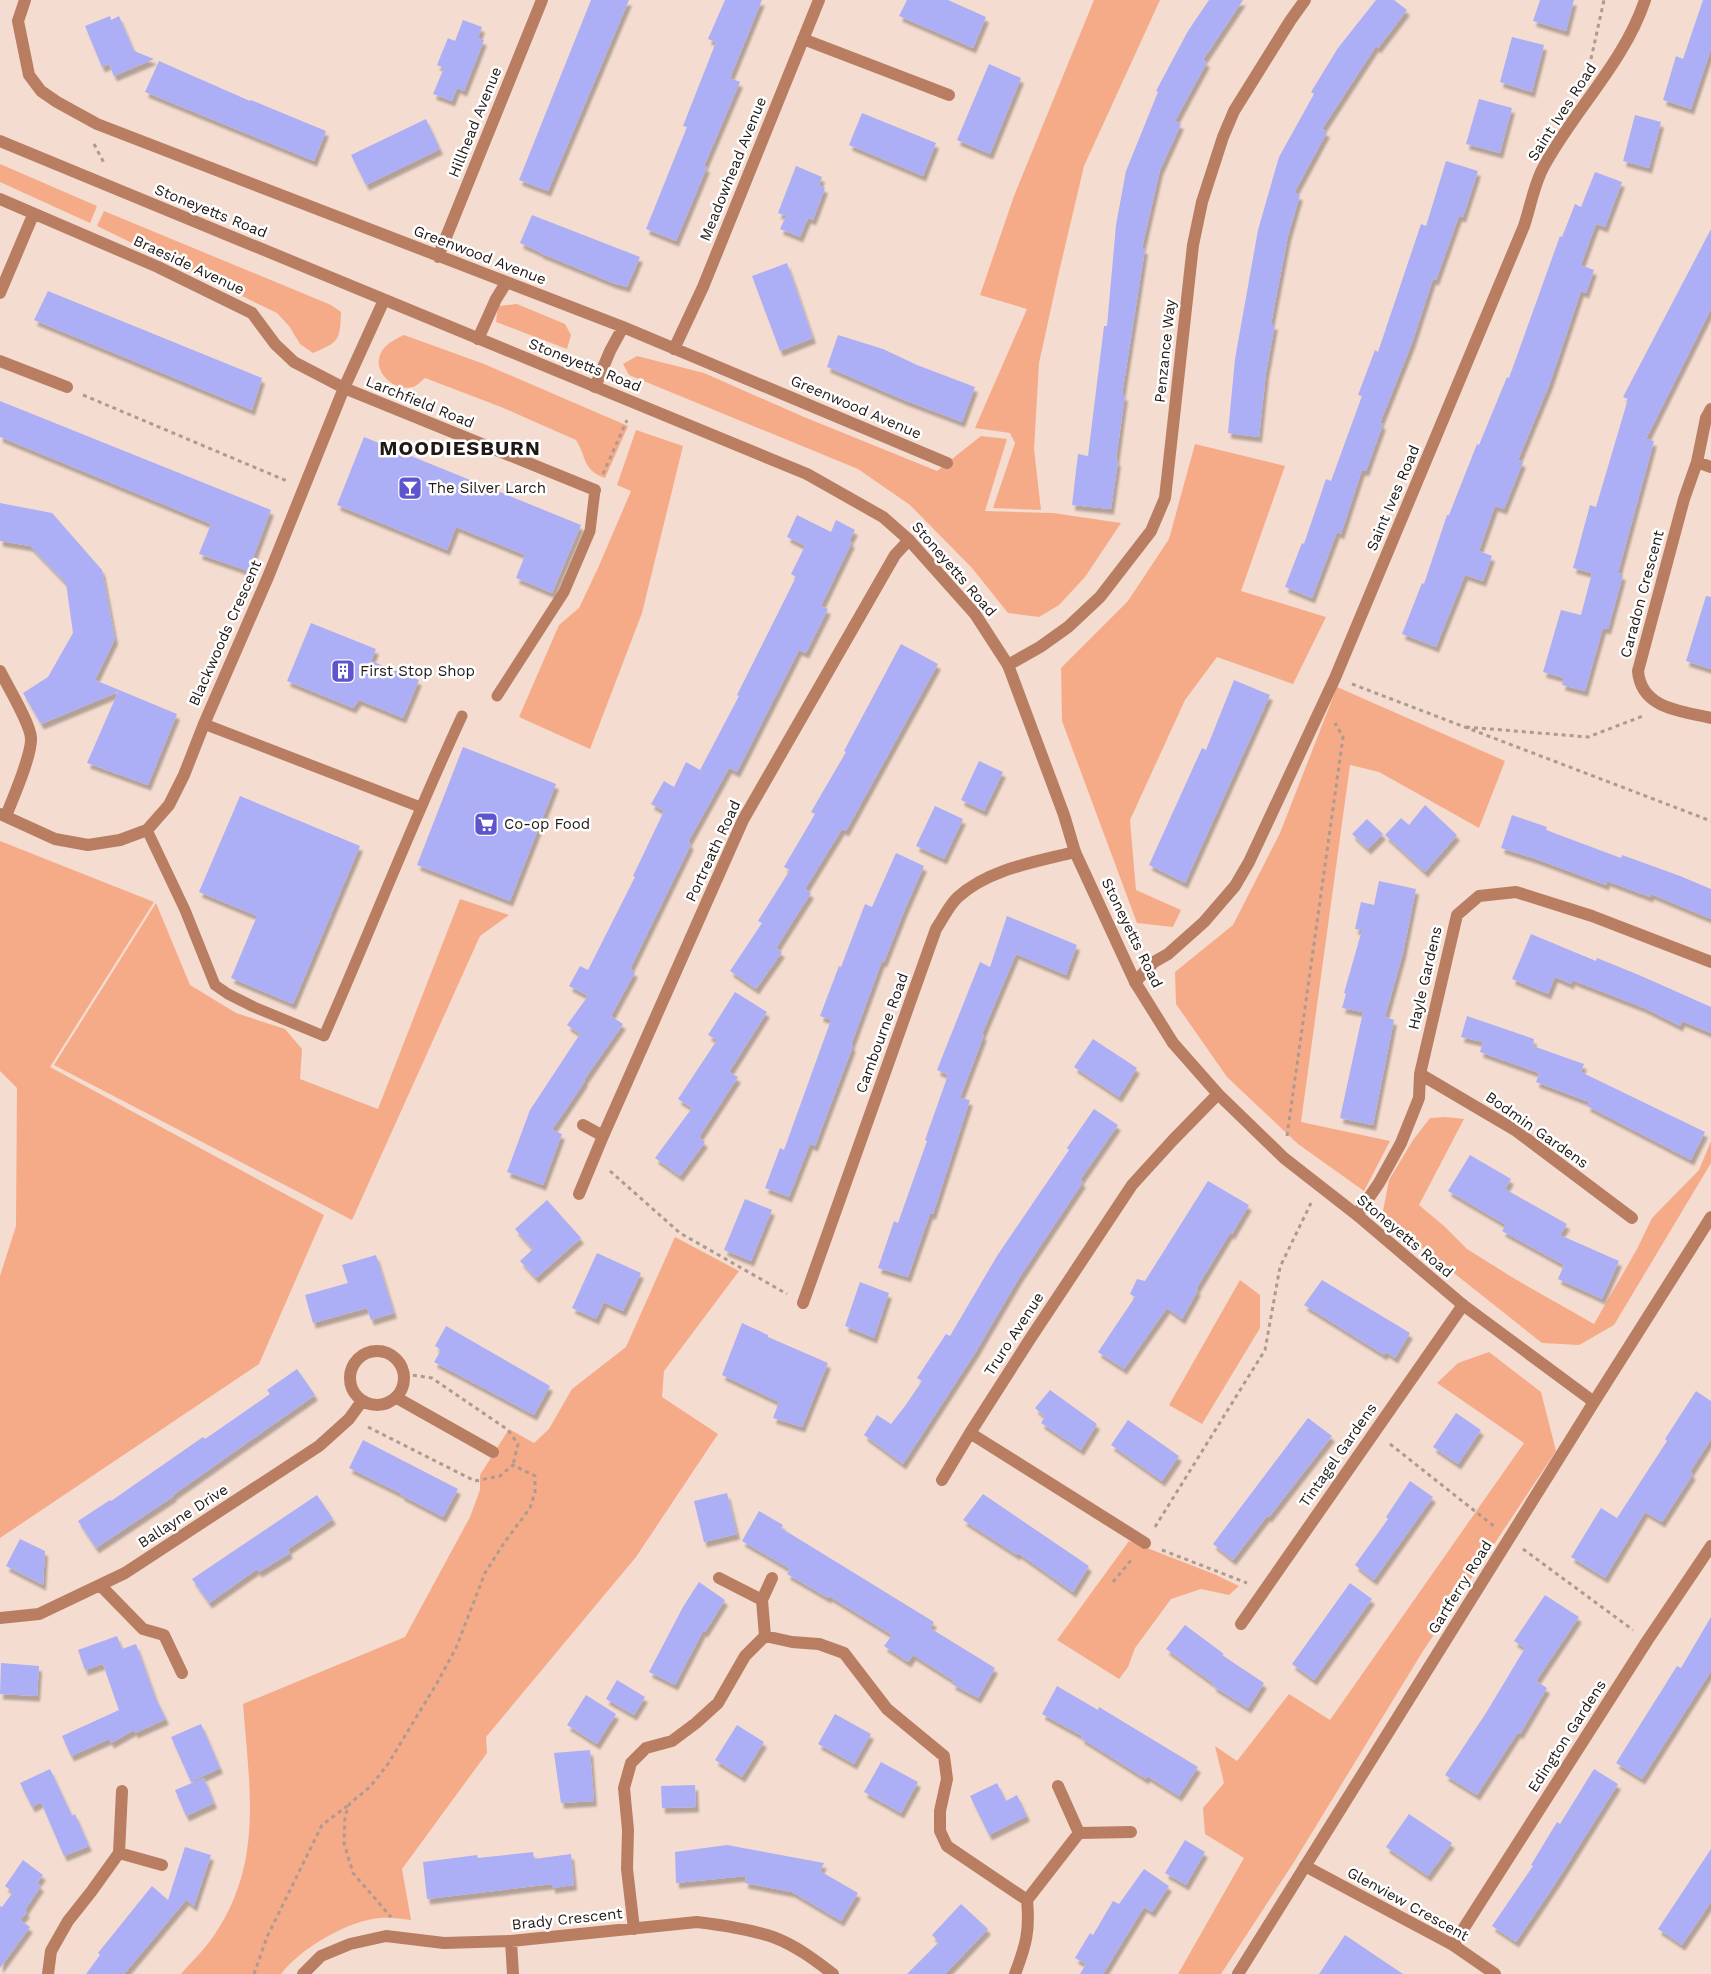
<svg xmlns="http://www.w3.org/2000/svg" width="1711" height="1974" viewBox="0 0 1711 1974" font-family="'Work Sans',sans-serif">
<defs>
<filter id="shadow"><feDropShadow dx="3" dy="5.5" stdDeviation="1" flood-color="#0004"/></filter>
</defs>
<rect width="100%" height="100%" fill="#f4dcd0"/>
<!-- green -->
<path fill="#f6ab88" d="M1094 0H1160L1084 166 1059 272 1039 363 1034 449 1041 510 993 508 1015 443 1010 433 975 428 1027 309 980 295 1014 196Z
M0 164 97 206 90 223 0 182Z
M104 211 331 305 341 312C340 341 339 342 313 353L300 344 289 326 277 313 97 226Z
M517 304 565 324 571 335 567 349 496 322 498 306Z
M404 335 484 364 628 426 605 478C582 470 587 457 576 440L501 407 425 378C422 380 417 386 413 387 395 392 373 373 380 355 384 344 394 340 404 335Z
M637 356 704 373 804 417 937 471 981 436 1007 439 985 511 1053 513 1121 523 1085 577 1059 605 1039 617 1008 613 972 568 910 505 858 469 629 375 623 364Z
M636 430 683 446 642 613 590 749 519 717 559 625 579 608 598 568 631 491 617 485Z
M1195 444 1285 466 1241 591 1326 617 1293 684 1217 657 1185 700 1130 820 1136 890 1181 910 1173 927 1137 923 1062 721 1061 668 1128 601 1169 539Z
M1337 687 1505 761 1479 828 1379 772 1350 765 1301 1122 1390 1141 1364 1191 1298 1144 1227 1077 1176 1004 1175 972 1233 925 1280 833Z
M0 841 154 902 50 1067 324 1215 259 1364 0 1538V1276L16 1226 17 1088 0 1071Z
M460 899 509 915 480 936 352 1220 54 1065 156 903 190 985 236 1013 285 1029 302 1049 300 1079 378 1109Z
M1445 1117 1464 1119 1419 1205 1444 1226 1467 1249 1515 1279 1594 1324 1637 1249 1652 1218 1699 1170 1711 1141V1163L1614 1325 1579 1345 1542 1343 1382 1216 1389 1180 1413 1140 1430 1118Z
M675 1237 739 1271 664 1371 662 1397 718 1434 636 1557 486 1737 487 1753 402 1869 411 1920C401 1919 390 1917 380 1918 347 1921 301 1948 281 1974H181C192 1961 206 1948 215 1934 264 1861 249 1786 243 1704L405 1637 470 1517 480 1490V1475L509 1429 534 1443 549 1429 572 1389 626 1347Z
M1240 1280 1260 1295V1328L1202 1424 1169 1405Z
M1489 1352 1541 1392 1556 1451 1423 1651 1294 1862 1221 1974H1178L1244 1858 1205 1834 1203 1808 1224 1783 1215 1746 1237 1761 1289 1694 1330 1720 1524 1443 1437 1383 1458 1363Z
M1129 1541 1214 1574 1239 1586 1229 1595 1201 1589 1171 1599 1135 1648 1128 1667 1119 1679 1057 1640Z"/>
<!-- building -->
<path fill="#acaff5" filter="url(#shadow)" d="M591 0H629L548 191 519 180Z
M725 0H762L730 78 740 82 704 166 707 167 676 241 646 229 687 127 683 126 716 42 708 39Z
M907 0H948L986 17 973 48 899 16Z
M1209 0H1243L1203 60 1207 62 1175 121 1181 124 1160 170 1142 248 1145 249 1122 395H1125L1116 460 1118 461 1111 509 1072 505 1078 454 1088 456 1104 326H1107L1116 225 1126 171 1158 92 1156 91 1188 31Z
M1376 0H1394L1407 10 1378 48 1376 46 1322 129 1327 132 1294 193 1300 195 1288 236 1271 324H1275L1266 373 1259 437 1228 433 1235 359 1258 230 1279 157 1314 94 1311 92 1338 48Z
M1540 0H1574L1566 31 1533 21Z
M1703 0H1711V49L1691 109 1663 100 1676 56 1683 59Z
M110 16 111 20 119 16 134 51 154 59 114 76 109 64 102 67 85 26Z
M463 20 482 27 478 38 484 40 464 91 457 88 452 101 433 94 444 68 437 65 448 38 455 41Z
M1512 37 1544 45 1532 92 1500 82Z
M159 61 250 101 251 100 326 131 314 161 145 92Z
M989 64 1021 78 990 154 957 140Z
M1479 99 1512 108 1500 153 1466 144Z
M862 113 936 143 923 176 849 145Z
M1635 115 1661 122 1649 168 1623 161Z
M426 119 440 149 366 185 351 155Z
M1446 161 1478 171 1463 217 1459 216 1436 280 1433 279 1412 343 1380 423 1383 424 1366 471 1362 470 1341 534 1337 532 1312 598 1285 587 1302 543 1304 544 1326 479 1331 481 1362 396 1358 395 1375 350 1378 352 1421 224 1426 226Z
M796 166 822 177 819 185 825 188 813 220 808 218 800 237 780 229 786 216 778 213Z
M1595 172 1622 182 1605 227 1596 224 1581 265 1594 270 1586 293 1581 291 1550 383 1518 460 1523 462 1504 509 1495 506 1479 551 1492 556 1483 581 1465 575 1436 647 1402 634 1422 583 1424 584 1447 515H1449L1477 444 1479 445 1507 377 1509 378 1560 236 1562 237 1575 204 1581 207Z
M532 215 640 257 627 287 613 283 540 253V252L520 243Z
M1711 229V309L1646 439 1654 441 1618 573 1623 575 1608 629 1603 628 1585 691 1562 685 1564 678 1543 672 1561 610 1581 615 1592 573 1573 568 1590 505 1596 507 1628 399 1623 397Z
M787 263 813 338 780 351 752 276Z
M48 291 262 378 252 410 34 320Z
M838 335 883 349 917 365 975 387 962 422 904 400 827 367Z
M0 401 271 510 248 571 199 554 211 524 0 437Z
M364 437 581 525 552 593 516 578 525 555 456 527 447 550 337 505Z
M0 503 52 513 102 570 115 639 95 680 177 714 148 785 87 763 118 692 41 724 23 693 48 677 73 633 66 583 30 546 0 541Z
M797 515 831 532 836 520 855 530 849 541 852 542 821 606 828 609 806 653 799 650 737 772 729 768 688 842 691 844 630 969 635 972 611 1016 623 1024 584 1080 585 1081 552 1130 562 1134 543 1185 507 1172 530 1110 580 1034 567 1025 588 996 569 986 580 966 588 970 635 877 633 876 664 811 651 804 664 781 674 787 686 762 700 770 739 696 737 695 796 577 791 574 805 546 787 537Z
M1706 596 1711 597V669L1686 661Z
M311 623 376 649 371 661 419 680 403 718 359 700 353 708 287 681Z
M901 644 938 664 846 831 842 829 805 889 811 893 776 948 782 952 756 989 730 971 762 923 758 921 790 870 784 867 815 814 811 812 846 752 844 751Z
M1234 680 1270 695 1185 883 1149 865 1202 748 1206 750Z
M463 747 556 784 510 901 417 865Z
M979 761 1003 772 984 811 961 800Z
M240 796 360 846 293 1004 231 978 257 916 199 892Z
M1425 805 1457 835 1425 872 1385 835 1401 818 1409 825Z
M935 806 963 819 944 859 916 846Z
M1512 815 1547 827 1546 830 1621 858 1622 855 1680 876 1711 889V919L1651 894 1650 897 1607 881 1606 885 1536 859 1501 848Z
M1367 819 1383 834 1368 849 1352 834Z
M896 853 924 866 905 909 884 962 882 961 851 1045 853 1046 815 1146 810 1144 789 1197 765 1188 780 1148 784 1150 831 1020 820 1016 839 966 841 967 865 904 872 907Z
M1379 881 1416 889 1403 953 1385 1017 1394 1020 1373 1125 1340 1118 1363 1012 1342 1008 1346 994 1344 993 1362 930 1355 929 1361 902 1374 905Z
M1007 916 1077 945 1066 975 1016 954 982 1034 984 1035 960 1098 970 1100 933 1214H930L908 1277 878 1268 894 1221 898 1223 927 1141 925 1140 948 1075 937 1070 980 962 990 967Z
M1531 934 1596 961 1597 958 1639 975 1711 1007V1033L1682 1021 1680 1026 1644 1008 1572 980 1571 984 1555 977 1548 994 1512 979Z
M735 992 767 1012 729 1072 738 1077 699 1137 705 1142 680 1176 655 1158 692 1108 678 1099 717 1040 708 1035Z
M1467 1016 1534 1039 1533 1046 1584 1064 1581 1072 1705 1132 1691 1160 1587 1106 1589 1102 1536 1082 1539 1073 1480 1052 1483 1042 1461 1037Z
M1093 1039 1137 1068 1119 1097 1074 1067Z
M1094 1109 1118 1125 1080 1180 1083 1182 1019 1278 975 1353 903 1464 864 1435 877 1415 891 1424 905 1406 922 1381 917 1378 946 1334 950 1336 997 1256 1069 1150 1067 1148Z
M1470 1155 1511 1179 1505 1189 1567 1224 1560 1235 1619 1261 1602 1299 1558 1279 1564 1265 1502 1231 1506 1225 1448 1191Z
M1208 1181 1249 1205 1232 1234 1230 1233 1196 1289 1198 1290 1182 1319 1167 1308 1124 1369 1098 1352 1135 1297 1130 1294 1137 1279 1145 1281Z
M745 1199 772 1210 751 1261 724 1250Z
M547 1200 581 1238 536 1278 520 1261 533 1249 515 1229Z
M597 1253 641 1273 623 1311 604 1302 596 1319 572 1308Z
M376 1255 394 1313 371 1320 367 1308 313 1323 305 1295 348 1283 342 1265Z
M1322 1280 1410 1333 1395 1358 1386 1352 1384 1355 1304 1305Z
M860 1282 889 1293 874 1338 845 1326Z
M742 1323 768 1335V1337L828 1363 802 1427 773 1418 779 1402 722 1375Z
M446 1326 550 1386 534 1415 434 1362 441 1350 435 1346Z
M297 1369 315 1395 173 1495 174 1496 96 1548 78 1521 110 1500 111 1501 203 1437 205 1439 270 1394 267 1390Z
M1050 1390 1097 1424 1081 1450 1041 1423 1045 1417 1035 1408Z
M1696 1391 1711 1401V1439L1690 1472 1693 1474 1662 1522 1645 1512 1605 1578 1571 1557 1601 1508 1617 1518 1667 1441 1665 1439Z
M1456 1413 1481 1430 1458 1464 1433 1447Z
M1308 1418 1332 1436 1269 1517 1267 1516 1233 1560 1213 1544Z
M1128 1420 1179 1456 1162 1481 1111 1445Z
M363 1440 458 1489 443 1517 401 1495 402 1494 349 1468Z
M1410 1481 1433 1497 1374 1580 1355 1565 1388 1519 1386 1517Z
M727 1493 737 1534 704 1542 694 1501Z
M983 1494 1089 1566 1073 1592 1018 1553 1017 1555 963 1520Z
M317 1495 333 1519 288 1549 290 1553 259 1572 257 1569 209 1603 192 1579Z
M759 1511 783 1525 781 1528 934 1622 930 1628 995 1668 978 1698 952 1684 954 1681 913 1655 908 1662 884 1646 892 1635 829 1596 828 1598 787 1574 790 1569 742 1541Z
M20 1539 45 1551 43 1585 6 1566Z
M699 1582 725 1600 705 1632 703 1631 675 1685 649 1672 683 1607Z
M1350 1583 1372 1599 1314 1680 1292 1664Z
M1545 1595 1579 1617 1536 1681 1547 1688 1520 1734 1518 1732 1477 1795 1445 1775 1486 1713 1525 1648 1514 1641Z
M1711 1617V1671L1642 1779 1616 1763 1677 1666 1681 1668Z
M1185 1625 1224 1654 1222 1655 1264 1683 1248 1708 1213 1686 1214 1684 1166 1649Z
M117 1636 122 1649 136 1644 155 1697 166 1719 135 1733 134 1730 111 1743 109 1739 71 1756 62 1736 119 1710 103 1664 85 1670 78 1650Z
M1 1663 39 1666 37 1696 0 1694Z
M617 1680 645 1697 634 1715 606 1699Z
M1057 1686 1098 1710 1099 1707 1198 1767 1179 1796 1147 1776 1146 1779 1081 1738 1082 1736 1042 1714Z
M586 1695 616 1714 597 1744 567 1725Z
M835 1714 871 1734 854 1764 818 1744Z
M201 1724 220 1768 191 1782 171 1737Z
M737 1725 764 1742 742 1777 715 1760Z
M590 1750 594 1801 561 1803 554 1753Z
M881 1762 918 1782 901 1813 864 1792Z
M50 1769 72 1816 75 1814 89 1846 64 1856 41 1802 32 1807 20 1783Z
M1594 1769 1618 1784 1557 1881 1516 1942 1492 1926 1533 1866 1531 1865 1557 1822 1560 1824Z
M204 1778 214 1803 186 1816 175 1790Z
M997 1783 1006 1801 1017 1795 1027 1816 989 1835 970 1796Z
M695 1785 696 1807 662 1808 661 1786Z
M1409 1814 1452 1843 1428 1876 1386 1847Z
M1185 1840 1205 1852 1186 1885 1165 1873Z
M727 1845 824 1863 820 1871 858 1893 841 1921 792 1892 745 1883 746 1876 676 1883 675 1852Z
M185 1847 211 1855 194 1906 186 1900 124 1974H86L100 1955 98 1953 152 1886 168 1900Z
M1711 1849V1902L1682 1945 1658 1929Z
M533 1852 534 1859 571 1854 574 1885 552 1888V1884L427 1899 423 1862 477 1855 478 1858Z
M23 1860 43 1875 37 1883 41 1886 25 1910 27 1912 20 1920 30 1927 0 1968V1906L2 1907 13 1892 5 1886Z
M1144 1869 1169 1886 1152 1912 1144 1907 1103 1974H1080L1086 1964 1075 1958 1090 1933 1093 1935 1113 1901 1119 1904Z
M961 1904 988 1929 945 1974H907L939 1942 932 1935Z
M1345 1935 1403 1974H1319Z"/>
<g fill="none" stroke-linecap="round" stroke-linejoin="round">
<!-- path -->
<path stroke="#ad9b91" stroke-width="3" stroke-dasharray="4 4" stroke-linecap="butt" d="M1591 59 1604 0
M94 144 104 163
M83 395 287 481
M603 474 627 420
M1352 684 1711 821
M1466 727 1588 737 1643 716
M1287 1136 1343 737 1335 723
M610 1171 680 1233 787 1294
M405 1374 432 1378 508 1430 518 1444 513 1465
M368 1427 475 1481 500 1476 513 1465 535 1476V1492L530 1508 504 1543 485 1573 456 1648 437 1683 388 1764 370 1787 350 1803 345 1816 344 1843 353 1873 391 1917
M1390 1444 1495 1527
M1155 1527 1265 1350 1280 1267 1311 1203
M1523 1549 1633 1630
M1162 1550 1247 1583
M1113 1582 1132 1559
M254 1974 267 1937 322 1825 350 1804"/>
<!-- service -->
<path stroke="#b97e62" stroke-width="11" d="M497 696 564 592 590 531 595 490
M204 724 420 807
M147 830 185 910 215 985 228 994 254 1007 324 1036C371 929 413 821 462 716"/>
<!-- minor -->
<path stroke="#b97e62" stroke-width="12" d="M25 0 18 21 29 75 41 91 57 102 97 124 623 327 947 463
M803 39 949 95
M0 199 158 267 252 313 275 344 294 362 344 388 595 490
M438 257 542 0
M0 293 33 215
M478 339 496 299 506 283
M674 349 703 287 819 0
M0 361 67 387
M595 387 610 351 623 327
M1711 409 1706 418 1697 462 1684 499 1638 671C1641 709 1682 711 1711 718
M1697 462 1711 467
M1008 665 1040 647 1068 627 1100 597 1151 531 1165 498 1193 245 1202 202 1223 137 1234 111 1290 21 1305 0
M0 671C8 687 30 723 31 738 32 755 13 798 6 816
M0 814 55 839 88 845 120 840 147 830 169 805 184 775 204 724 268 577 344 388 384 300
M1135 982 1154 962 1168 954 1204 922 1235 886 1249 862 1335 678 1524 226C1530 208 1534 185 1543 168 1574 110 1624 63 1645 0
M1420 1074 1515 1130 1632 1218
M583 1125 603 1136
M579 1194 603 1136 743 820 895 555 909 540
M1357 1215 1379 1183 1401 1143 1419 1098 1420 1074 1457 915 1479 896 1516 892 1592 916 1711 962
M803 1303 936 929C943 919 949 905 958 897 989 869 1035 862 1075 852
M350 1378a27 27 0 1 1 54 0a27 27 0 1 1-54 0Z
M397 1398 493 1452
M942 1480 970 1433
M1145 1543 970 1433 1030 1339 1132 1185 1173 1140 1218 1094
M719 1578 762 1600 765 1636
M100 1585 143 1629 164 1635 182 1673
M762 1600 772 1578
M0 1618 39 1614 125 1573 319 1446 349 1419 362 1401
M1241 1624 1463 1305
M1079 1833 1131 1832
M119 1853 162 1865
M1305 1866 1453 1945 1495 1974
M1027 1900 1079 1833 1058 1786
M634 1929 627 1869 628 1830 624 1788 631 1763 646 1748 672 1741 696 1723 718 1703 745 1656 765 1636 792 1642 819 1644 844 1653 887 1709 944 1756 947 1779 940 1811V1831L947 1846 1027 1900C1030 1931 1026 1945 1015 1974
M511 1941 513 1974
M1453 1945 1647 1641 1711 1546
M48 1974 51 1951 68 1921 91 1892 119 1853 122 1791
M303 1974 321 1956 350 1944 386 1936 444 1943 511 1941 697 1922C722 1925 749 1929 773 1937 795 1945 815 1960 833 1974"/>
<!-- tertiary -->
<path stroke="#b97e62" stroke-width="12" d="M0 141 807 474 883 517 909 540 975 614 1008 665 1064 815 1075 852 1135 982 1173 1043 1218 1094 1284 1158 1357 1215 1463 1305 1594 1402
M1238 1974 1594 1402 1711 1217"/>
</g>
<!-- icons -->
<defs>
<g id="bar-square" transform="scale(1.25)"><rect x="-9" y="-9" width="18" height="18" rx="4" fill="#5e55cd" stroke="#fff"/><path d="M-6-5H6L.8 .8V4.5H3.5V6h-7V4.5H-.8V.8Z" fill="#fff"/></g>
<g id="building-square" transform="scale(1.25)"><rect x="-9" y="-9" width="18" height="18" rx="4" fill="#5e55cd" stroke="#fff"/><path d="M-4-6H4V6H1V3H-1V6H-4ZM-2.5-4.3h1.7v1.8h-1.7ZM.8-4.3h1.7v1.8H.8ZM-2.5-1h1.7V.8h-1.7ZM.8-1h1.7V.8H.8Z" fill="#fff"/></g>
<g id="supermarket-square" transform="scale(1.25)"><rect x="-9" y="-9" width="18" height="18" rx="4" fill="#5e55cd" stroke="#fff"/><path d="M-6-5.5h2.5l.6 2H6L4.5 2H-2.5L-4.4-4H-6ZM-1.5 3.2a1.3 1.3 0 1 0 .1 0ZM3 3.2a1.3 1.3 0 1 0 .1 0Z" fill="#fff"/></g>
</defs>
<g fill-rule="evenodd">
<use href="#bar-square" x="410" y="488"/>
<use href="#building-square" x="343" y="671"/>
<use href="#supermarket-square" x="486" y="824"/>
</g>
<g text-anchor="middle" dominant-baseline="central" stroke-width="5" stroke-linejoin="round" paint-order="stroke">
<!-- street labels -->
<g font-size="15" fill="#201814" stroke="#fff">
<text transform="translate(1562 112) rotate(-57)">Saint Ives Road</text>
<text transform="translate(475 122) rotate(-68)">Hillhead Avenue</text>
<text transform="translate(733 169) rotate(-68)">Meadowhead Avenue</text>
<text transform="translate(211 211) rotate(22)">Stoneyetts Road</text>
<text transform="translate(480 255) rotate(21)">Greenwood Avenue</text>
<text transform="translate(189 265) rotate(25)">Braeside Avenue</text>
<text transform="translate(1165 351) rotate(-84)">Penzance Way</text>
<text transform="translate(585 365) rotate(22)">Stoneyetts Road</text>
<text transform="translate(420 402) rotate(22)">Larchfield Road</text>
<text transform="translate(856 407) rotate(23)">Greenwood Avenue</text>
<text transform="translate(1393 498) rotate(-67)">Saint Ives Road</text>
<text transform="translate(954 569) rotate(49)">Stoneyetts Road</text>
<text transform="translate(1642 594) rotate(-75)">Caradon Crescent</text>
<text transform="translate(225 633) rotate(-66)">Blackwoods Crescent</text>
<text transform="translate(713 851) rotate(-65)">Portreath Road</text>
<text transform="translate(1132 933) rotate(64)">Stoneyetts Road</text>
<text transform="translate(1425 978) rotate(-77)">Hayle Gardens</text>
<text transform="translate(882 1033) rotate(-70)">Cambourne Road</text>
<text transform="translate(1537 1130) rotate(35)">Bodmin Gardens</text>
<text transform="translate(1405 1236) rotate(40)">Stoneyetts Road</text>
<text transform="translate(1014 1334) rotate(-57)">Truro Avenue</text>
<text transform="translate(1338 1455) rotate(-55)">Tintagel Gardens</text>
<text transform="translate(183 1516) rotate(-33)">Ballayne Drive</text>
<text transform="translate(1460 1587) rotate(-58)">Gartferry Road</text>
<text transform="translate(1567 1736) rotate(-57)">Edington Gardens</text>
<text transform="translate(1408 1904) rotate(29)">Glenview Crescent</text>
<text transform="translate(567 1919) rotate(-6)">Brady Crescent</text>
</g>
<!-- poi labels -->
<g font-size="15" fill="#201814" stroke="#fff" text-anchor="start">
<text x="428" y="488">The Silver Larch</text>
<text x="360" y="671">First Stop Shop</text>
<text x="504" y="824">Co-op Food</text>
</g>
<!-- district labels -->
<g font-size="20" font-weight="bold" letter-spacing="1" fill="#201814" stroke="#fff">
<text x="460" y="448">MOODIESBURN</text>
</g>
</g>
</svg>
